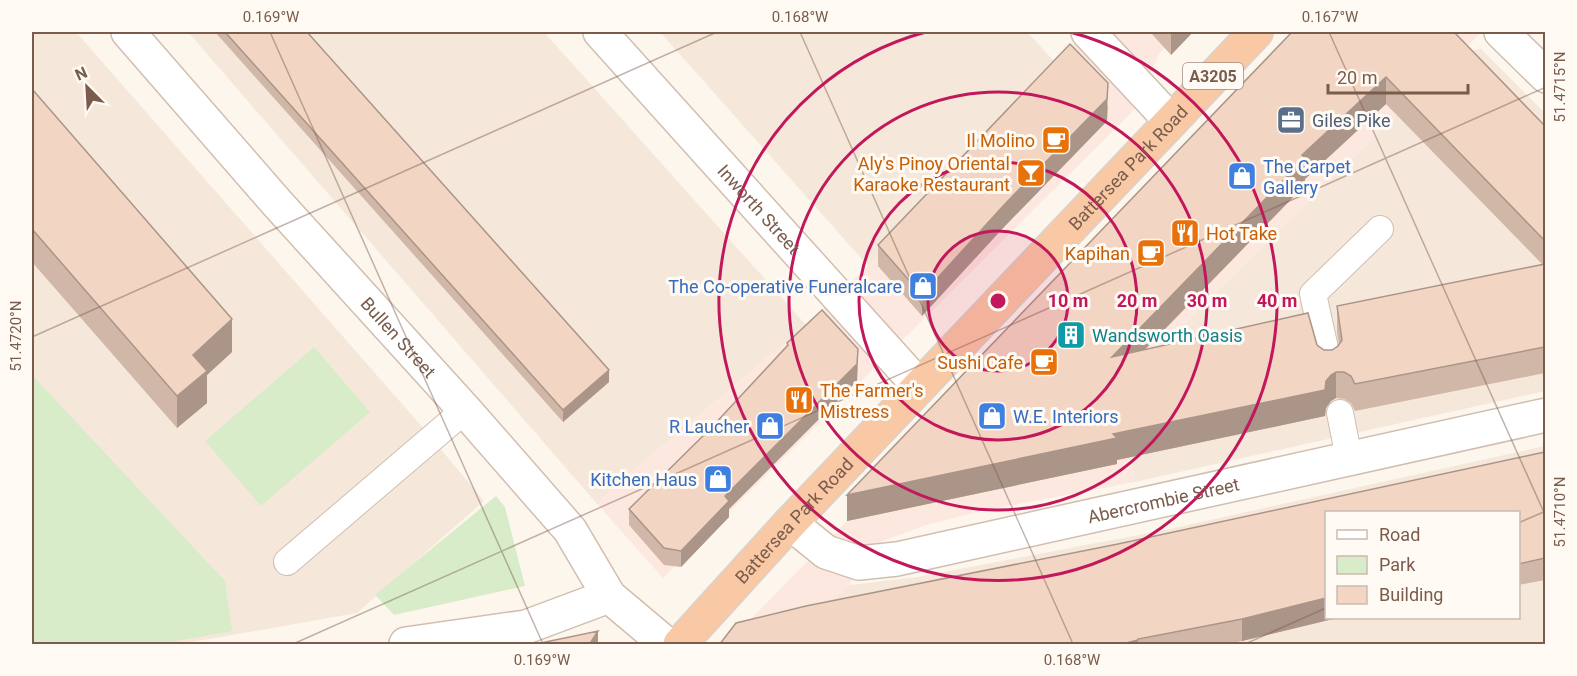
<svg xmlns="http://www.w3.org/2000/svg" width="1577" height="676" viewBox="0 0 1577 676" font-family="Roboto,sans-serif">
<rect width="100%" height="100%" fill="#fdf6ec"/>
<!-- residential -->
<path fill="#f5e8da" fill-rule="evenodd" d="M32 32H76L424 429 484 501 357 613 181 644H32Z
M188 32H544L806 325 614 487 598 505Z
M660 32H1027L1056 63 868 266Z
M1481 49 1545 113V391L1135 482 1129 446 1149 358 1461 52Z
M1545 446V642L1534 644H806L826 605 850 585 917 577 1160 531ZM1326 512H1518V618H1326Z"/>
<!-- commercial -->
<path fill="#fde8e0" d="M1084 32H1181L1159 54 1135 109 663 578 598 505 614 487 806 325 868 266Z
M1317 32H1482L1149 358 1129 446 1135 482 981 511 926 525 867 547 850 585 826 605 726 644 863 505Z"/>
<!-- green -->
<path fill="#d8ecc9" d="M314 347 370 412 261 506 205 441Z
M32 375 225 581 232 631 160 644H32Z
M496 496 505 507 525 586 394 615 375 595Z"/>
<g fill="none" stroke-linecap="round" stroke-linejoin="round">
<!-- service casing -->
<g stroke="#d1beb0" stroke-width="28">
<path id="service" d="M1328 362 1313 294 1380 229
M1340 413 1349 458
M287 562 465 410"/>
</g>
<!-- minor casing -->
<g stroke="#d1beb0" stroke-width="36">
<g id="minor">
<path id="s1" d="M128 32 277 203 465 410 570 530 609 596 666 644"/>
<path id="s2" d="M600 32 919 386"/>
<path d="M1088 32 1171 121"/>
<path d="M1501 32 1546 76"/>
<path id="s3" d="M790 523 826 552 859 563 897 559 1546 415"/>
<path d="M406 644 526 627 609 596"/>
</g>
</g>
<!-- trunk casing -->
<g stroke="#dad1cd" stroke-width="36">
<g id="trunk">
<path id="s4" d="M680 644 790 523 1256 32"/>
</g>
</g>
<!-- service -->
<use href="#service" stroke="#fff" stroke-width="26"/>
<!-- minor -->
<use href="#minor" stroke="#fff" stroke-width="33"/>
<!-- trunk -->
<use href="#trunk" stroke="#f9c8a4" stroke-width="33"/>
</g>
<!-- wall -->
<path fill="#d1b7a8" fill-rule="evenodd" d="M215 32H307L609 382 563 422Z
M1150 32H1193L1171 55Z
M1292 32 1545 126V373L1355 411 1351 403 1344 399 1336 398 1331 401 1326 408 1325 416 1117 460V464L847 521ZM1386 104 1543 265 1337 306V332L1339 345 1332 350H1324L1317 345 1145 350 1305 185V179Z
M32 89 232 352 207 375V403L177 428 32 262Z
M1108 105 1107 121 1004 227 922 316 878 266V245Z
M787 343 858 366 857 381 729 509V517L681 567 664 565 629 525V509L711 428 787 347Z
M1545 452V580L1518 585V513L1326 618H1337L1242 641 1222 645H719L1118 544Z"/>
<!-- shaded-wall -->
<path fill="#aa9588" d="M1172 32H1193L1171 55V33Z
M1386 77V104L1305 179V185L1112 383V357L1302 155Z
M1108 83 1107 121 1004 227 922 316V295Z
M232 319V352L207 375V403L177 428V396L193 355Z
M858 349 857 381 729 509V517L681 567V551L725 496Z
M609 370V382L563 422V410Z
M1336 372V398L1331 401 1326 408 1325 416 1117 460V464L847 521V495L1113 434 1326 381 1331 375Z
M1326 598V618H1337L1242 641V619Z
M598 631V645H589Z
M1138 640V645H1118Z"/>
<!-- building -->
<path fill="#f3d5c3" stroke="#aa9588" stroke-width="1.5" d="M225 32H307L609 370 563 410Z
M1292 32H1454L1545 126V241L1386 77 1302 155 1305 158 1112 357 1308 313 1317 345 1324 350H1332L1338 346 1342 340 1337 306 1545 264V347L1355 384 1351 376 1344 372H1336L1331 375 1326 381 1325 390 1113 434 1117 438 847 495Z
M1070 44 1108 83 1107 99 1004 205 922 295 878 245Z
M32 89 232 319 193 355 207 371 177 396 32 229Z
M822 310 858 349 857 364 725 496 729 501 681 551 664 548 629 509 711 428 788 345 787 343Z
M1545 452V558L1518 564V513H1326V598L1242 619 1138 639V640L1118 645H719L736 623 806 606 1118 544Z
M598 631 589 645H531Z"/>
<!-- ticks -->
<path fill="none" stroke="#7a5c4d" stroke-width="1.5" stroke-opacity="0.45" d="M270 32 543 644M800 32 1073 644M1329 32 1546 517M32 337 717 32M1518 523 1546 511M293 644 1546 87M1245 644 1326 608"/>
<!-- distance rings -->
<circle cx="998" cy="301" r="70" fill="#c2185b" fill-opacity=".12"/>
<g fill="none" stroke="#c2185b" stroke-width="3">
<circle cx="998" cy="301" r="70"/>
<circle cx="998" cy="301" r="139"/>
<circle cx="998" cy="301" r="209"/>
<path d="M1070 32A279 279 0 1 1 926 32"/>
</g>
<!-- icons -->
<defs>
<g id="office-square" transform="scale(1.5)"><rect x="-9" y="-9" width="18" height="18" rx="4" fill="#5c6f8a" stroke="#fffaf3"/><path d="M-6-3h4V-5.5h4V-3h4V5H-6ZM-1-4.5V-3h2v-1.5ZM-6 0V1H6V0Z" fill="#fff"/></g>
<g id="cafe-square" transform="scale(1.5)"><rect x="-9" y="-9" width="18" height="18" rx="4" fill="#e8710a" stroke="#fffaf3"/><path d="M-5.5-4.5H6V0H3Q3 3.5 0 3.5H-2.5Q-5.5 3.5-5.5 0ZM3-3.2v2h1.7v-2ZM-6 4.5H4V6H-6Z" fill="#fff"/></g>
<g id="bar-square" transform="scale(1.5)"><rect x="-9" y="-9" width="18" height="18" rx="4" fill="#e8710a" stroke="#fffaf3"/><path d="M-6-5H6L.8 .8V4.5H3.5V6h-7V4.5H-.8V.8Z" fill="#fff"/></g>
<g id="shop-square" transform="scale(1.5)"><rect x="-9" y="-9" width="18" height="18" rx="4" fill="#3f7fe0" stroke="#fffaf3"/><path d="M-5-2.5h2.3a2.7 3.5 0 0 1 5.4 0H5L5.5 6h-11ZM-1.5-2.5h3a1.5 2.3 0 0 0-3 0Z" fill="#fff"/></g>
<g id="restaurant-square" transform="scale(1.5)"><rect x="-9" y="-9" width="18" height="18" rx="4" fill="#e8710a" stroke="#fffaf3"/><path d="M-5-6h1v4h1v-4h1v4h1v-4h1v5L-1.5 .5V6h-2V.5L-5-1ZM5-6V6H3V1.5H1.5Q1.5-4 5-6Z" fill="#fff"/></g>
<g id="building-square" transform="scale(1.5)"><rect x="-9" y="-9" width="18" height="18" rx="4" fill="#0f9aa8" stroke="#fffaf3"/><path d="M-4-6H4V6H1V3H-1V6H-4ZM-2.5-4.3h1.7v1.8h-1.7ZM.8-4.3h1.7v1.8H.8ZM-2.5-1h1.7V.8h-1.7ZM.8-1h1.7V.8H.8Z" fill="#fff"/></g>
</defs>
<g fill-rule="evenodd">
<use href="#office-square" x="1291" y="120"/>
<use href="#cafe-square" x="1056" y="140"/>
<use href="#bar-square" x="1031" y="173"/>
<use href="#shop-square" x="1242" y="176"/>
<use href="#restaurant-square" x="1185" y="233"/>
<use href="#cafe-square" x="1151" y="253"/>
<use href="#shop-square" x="923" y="286"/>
<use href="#building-square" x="1071" y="335"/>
<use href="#cafe-square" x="1044" y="362"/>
<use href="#restaurant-square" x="799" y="400"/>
<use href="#shop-square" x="992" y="416"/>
<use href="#shop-square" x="770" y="426"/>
<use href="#shop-square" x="718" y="479"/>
</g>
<g text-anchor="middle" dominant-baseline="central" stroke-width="6" stroke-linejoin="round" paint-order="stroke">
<!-- shield labels -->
<rect fill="#fffaf3" stroke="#a28b7f" stroke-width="1.5" x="1183" y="63" width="60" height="26" rx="4.5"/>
<g font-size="16" font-weight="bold" fill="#7a5c4d">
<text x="1213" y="76">A3205</text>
</g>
<!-- service labels -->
<g font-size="18" fill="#4e5e75" stroke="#fffaf3" text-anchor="start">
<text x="1312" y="120">Giles Pike</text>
</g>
<!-- food labels -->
<g font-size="18" fill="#c56008" stroke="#fffaf3" text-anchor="end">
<text x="1035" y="140">Il Molino</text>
<text x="1010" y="163">Aly's Pinoy Oriental<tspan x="1010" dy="21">Karaoke Restaurant</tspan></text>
<text x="1206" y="233" text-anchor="start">Hot Take</text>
<text x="1130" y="253">Kapihan</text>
<text x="1023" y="362">Sushi Cafe</text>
<text x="820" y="390" text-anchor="start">The Farmer's<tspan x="820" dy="21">Mistress</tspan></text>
</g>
<!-- shop labels -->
<g font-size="18" fill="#366cbe" stroke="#fffaf3" text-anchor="end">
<text x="1263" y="166" text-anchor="start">The Carpet<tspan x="1263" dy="21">Gallery</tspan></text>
<text x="902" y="286">The Co-operative Funeralcare</text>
<text x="1013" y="416" text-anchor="start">W.E. Interiors</text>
<text x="749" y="426">R Laucher</text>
<text x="697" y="479">Kitchen Haus</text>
</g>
<!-- street labels -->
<g font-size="18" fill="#7a5c4d" stroke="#fffaf3">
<text stroke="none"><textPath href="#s4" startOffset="654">Battersea Park Road</textPath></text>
<text stroke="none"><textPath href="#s2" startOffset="238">Inworth Street</textPath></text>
<text stroke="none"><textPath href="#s1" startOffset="408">Bullen Street</textPath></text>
<text stroke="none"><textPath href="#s3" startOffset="392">Abercrombie Street</textPath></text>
<text stroke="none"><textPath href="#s4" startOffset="168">Battersea Park Road</textPath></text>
</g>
<!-- culture labels -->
<g font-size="18" fill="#0d838f" stroke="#fffaf3" text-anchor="start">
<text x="1092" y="335">Wandsworth Oasis</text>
</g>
</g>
<circle cx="998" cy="301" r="9" fill="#c2185b" stroke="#fffaf3" stroke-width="3"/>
<g font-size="18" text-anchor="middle" font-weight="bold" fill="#c2185b" stroke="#fffaf3" stroke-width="6" stroke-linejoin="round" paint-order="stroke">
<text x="1068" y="307">10 m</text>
<text x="1137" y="307">20 m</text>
<text x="1207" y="307">30 m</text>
<text x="1277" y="307">40 m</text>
</g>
<!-- border -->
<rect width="1577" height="676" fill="none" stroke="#fffaf3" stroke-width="66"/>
<!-- legend -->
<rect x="1325" y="511" width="195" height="108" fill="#fffaf3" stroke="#cabbb1" stroke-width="1.5"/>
<rect x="1337" y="530" width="30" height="9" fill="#ffffff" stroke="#cabbb1" stroke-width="1.5"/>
<text x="1379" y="541" font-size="18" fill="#7a5c4d">Road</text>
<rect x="1337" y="556" width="30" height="18" fill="#d8ecc9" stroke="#cabbb1" stroke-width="1.5"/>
<text x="1379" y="571" font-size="18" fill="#7a5c4d">Park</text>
<rect x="1337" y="586" width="30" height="18" fill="#f3d5c3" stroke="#cabbb1" stroke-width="1.5"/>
<text x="1379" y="601" font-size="18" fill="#7a5c4d">Building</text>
<!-- north arrow -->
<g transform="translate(87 87) rotate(336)" stroke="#fffaf3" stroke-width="4.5" paint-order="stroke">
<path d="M0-4.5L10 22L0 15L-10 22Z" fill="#7a5c4d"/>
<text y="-9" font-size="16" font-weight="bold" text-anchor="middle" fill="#7a5c4d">N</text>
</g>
<!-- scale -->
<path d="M1328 84v9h140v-9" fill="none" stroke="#7a5c4d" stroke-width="3"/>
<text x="1337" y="84" font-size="18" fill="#7a5c4d" stroke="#fffaf3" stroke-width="4.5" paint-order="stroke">20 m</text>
<rect x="33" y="33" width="1511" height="610" fill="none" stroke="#7a5c4d" stroke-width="2"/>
<g font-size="15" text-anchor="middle" fill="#7a5c4d">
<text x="271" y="22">0.169°W</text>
<text x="800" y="22">0.168°W</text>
<text x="1330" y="22">0.167°W</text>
<text transform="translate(1560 87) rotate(-90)" y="5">51.4715°N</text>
<text transform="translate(16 336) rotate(-90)" y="5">51.4720°N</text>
<text transform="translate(1560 512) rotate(-90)" y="5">51.4710°N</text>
<text x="542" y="665">0.169°W</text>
<text x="1072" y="665">0.168°W</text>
</g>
</svg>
